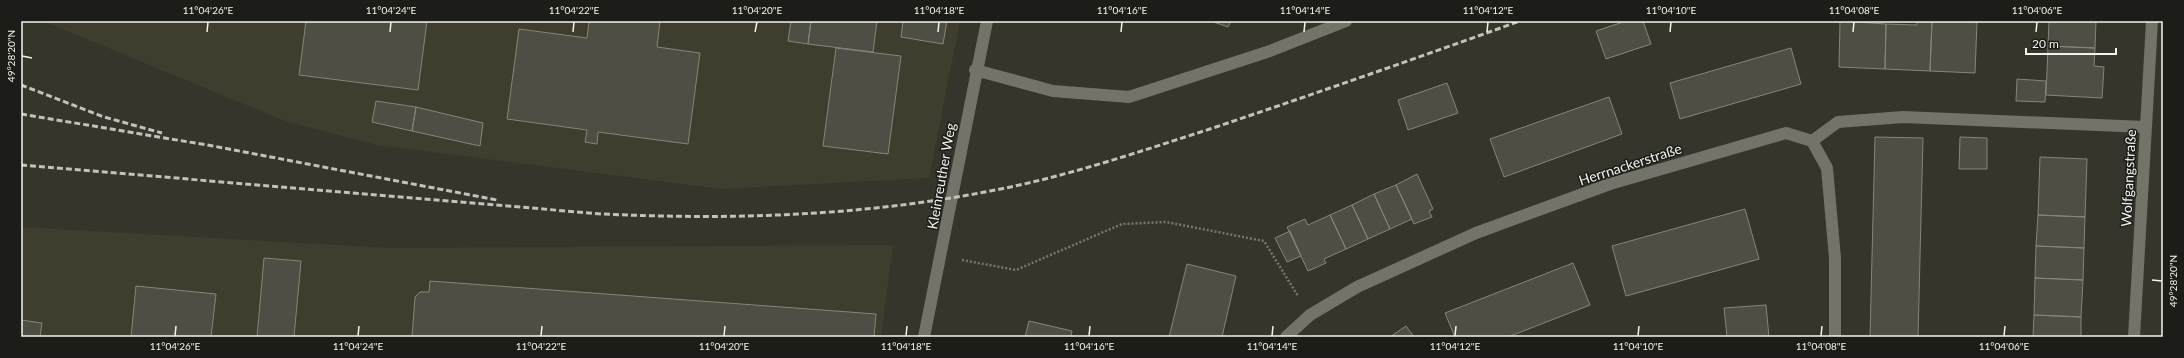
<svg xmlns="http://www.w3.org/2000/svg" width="2184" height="358" viewBox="0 0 2184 358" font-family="Lato,sans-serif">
<rect width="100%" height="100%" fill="#36352b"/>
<!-- built -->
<path fill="#3f3e2e" d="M43 21H960L929 178 722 189 377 145 285 121Z
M21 227 389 248 893 245 881 337H21Z"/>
<!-- building -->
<path fill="#4f4e44" stroke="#86857a" d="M306 21H427L418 90 299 75Z
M589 21H660L657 47 700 53 688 144 598 132 597 144 585 142 587 130 507 119 519 29 587 38Z
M791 21H811L808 44 788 41Z
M811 21H877L873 52 808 44Z
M903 21H947L943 44 901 37Z
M1211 21H1231L1228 27Z
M1626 21H1643L1651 44 1606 59 1596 31Z
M1840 21 1886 24 1885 69 1839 67Z
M1917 21H1932L1930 71 1885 69 1886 24 1917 25Z
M1932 21 1977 22 1975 73 1930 71Z
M2049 21H2096L2095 48 2048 46Z
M2048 46 2095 48 2094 66 2104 67 2102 98 2046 95Z
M836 48 901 56 888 154 823 146Z
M1791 48 1801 84 1680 119 1670 83Z
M2017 79 2046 81 2045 102 2016 101Z
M1447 83 1458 113 1408 130 1398 100Z
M1609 97 1622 134 1504 177 1490 139Z
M376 101 416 107 412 131 372 122Z
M416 107 483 123 480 146 412 131Z
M1875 137 1923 138 1918 337H1870Z
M1960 137 1987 138V169H1959Z
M2040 157 2087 159 2085 217 2038 215Z
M1417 174 1433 209 1429 211 1432 217 1414 224 1396 185Z
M1396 185 1412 219 1390 229 1374 194Z
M1374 194 1390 229 1368 239 1352 205Z
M1352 205 1368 239 1346 249 1330 215Z
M1745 209 1759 259 1626 296 1612 246Z
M1330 215 1346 249 1324 259 1326 263 1308 271 1287 227 1305 219 1308 225Z
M2038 215 2085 217 2084 248 2036 246Z
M1290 231 1301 256 1287 262 1275 238Z
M2036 246 2084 248 2083 280 2035 278Z
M264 258 301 261 294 337H257Z
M1573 263 1590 305 1508 337H1455L1445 313Z
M1187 264 1236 276 1222 337H1169Z
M2035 278 2083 280 2081 317 2034 315Z
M430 281 876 314 874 337H412L415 297 420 292H429Z
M136 286 216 294 211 337H131Z
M1766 305 1769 337H1727L1724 308Z
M2034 315 2081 317V337H2033Z
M21 320 42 323 40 337H21Z
M1029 321 1072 331 1071 337H1025Z
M1406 326 1414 337H1390Z"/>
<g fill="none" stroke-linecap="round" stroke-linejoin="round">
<!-- path -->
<path stroke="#77776e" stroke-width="2.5" stroke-dasharray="2 2" stroke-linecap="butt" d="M962 260 1016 270 1122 224 1166 222 1264 241 1298 296"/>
<!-- lane -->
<path stroke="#747369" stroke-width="12" d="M975 70 1053 91 1129 97 1270 51 1346 21
M1812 141 1838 122 1903 117 2145 127"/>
<!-- street -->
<path stroke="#747369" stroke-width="12" d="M924 337 987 21
M1286 337 1310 315 1357 287 1476 233 1610 184 1786 133 1812 141 1827 168 1835 258V337
M2134 337 2152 21"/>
<!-- rail -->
<path stroke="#c2c1ba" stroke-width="3" stroke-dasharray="6 3" stroke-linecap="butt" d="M21 85 104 117 162 133
M21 114 213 146 497 200
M21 165 602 214C733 220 861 216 990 191 1066 177 1138 152 1210 129 1314 94 1417 58 1520 21"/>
</g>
<!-- ticks -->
<path fill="none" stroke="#f3f3ed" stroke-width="1.5" d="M207 32 208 22M390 32 391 22M573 32 574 22M755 32 757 22M938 32 939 22M1121 32 1122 22M1304 32 1305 22M1487 32 1488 22M1670 32 1671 22M1853 32 1854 22M2036 32 2037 22M22 56 32 58M2152 280 2162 281M175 336 176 326M358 336 359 326M541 336 542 326M724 336 725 326M906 336 907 326M1089 336 1090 326M1272 336 1273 326M1455 336 1456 326M1638 336 1639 326M1821 336 1822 326M2004 336 2005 326"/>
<g text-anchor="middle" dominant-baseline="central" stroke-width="3" stroke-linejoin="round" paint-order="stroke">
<!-- street labels -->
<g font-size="14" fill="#f3f3ed" stroke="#1c1c18">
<text transform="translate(1630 164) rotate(-18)">Herrnackerstraße</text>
<text transform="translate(941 176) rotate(-80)">Kleinreuther Weg</text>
<text transform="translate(2128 178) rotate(-87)">Wolfgangstraße</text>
</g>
</g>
<!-- border -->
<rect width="2184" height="358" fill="none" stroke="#1c1c18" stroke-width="44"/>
<!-- scale -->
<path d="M2026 48v6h90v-6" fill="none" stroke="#f3f3ed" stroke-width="2"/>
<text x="2032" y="48" font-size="12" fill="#f3f3ed" stroke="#1c1c18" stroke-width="3" paint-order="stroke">20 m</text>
<rect x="22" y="22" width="2140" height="314" fill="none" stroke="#f3f3ed" stroke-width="1.5"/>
<g font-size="10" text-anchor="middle" fill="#f3f3ed">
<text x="208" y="14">11°04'26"E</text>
<text x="391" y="14">11°04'24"E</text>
<text x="574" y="14">11°04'22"E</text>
<text x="757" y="14">11°04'20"E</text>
<text x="939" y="14">11°04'18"E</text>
<text x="1122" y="14">11°04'16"E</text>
<text x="1305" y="14">11°04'14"E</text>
<text x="1488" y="14">11°04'12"E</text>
<text x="1671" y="14">11°04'10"E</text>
<text x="1854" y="14">11°04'08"E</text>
<text x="2037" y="14">11°04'06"E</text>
<text transform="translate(11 56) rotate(-90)" y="4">49°28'20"N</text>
<text transform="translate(2173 281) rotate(-90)" y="4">49°28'20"N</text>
<text x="175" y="350">11°04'26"E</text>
<text x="358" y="350">11°04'24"E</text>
<text x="541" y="350">11°04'22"E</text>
<text x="724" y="350">11°04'20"E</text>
<text x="906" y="350">11°04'18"E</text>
<text x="1089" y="350">11°04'16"E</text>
<text x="1272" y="350">11°04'14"E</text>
<text x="1455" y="350">11°04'12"E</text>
<text x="1638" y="350">11°04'10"E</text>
<text x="1821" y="350">11°04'08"E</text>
<text x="2004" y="350">11°04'06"E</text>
</g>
</svg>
